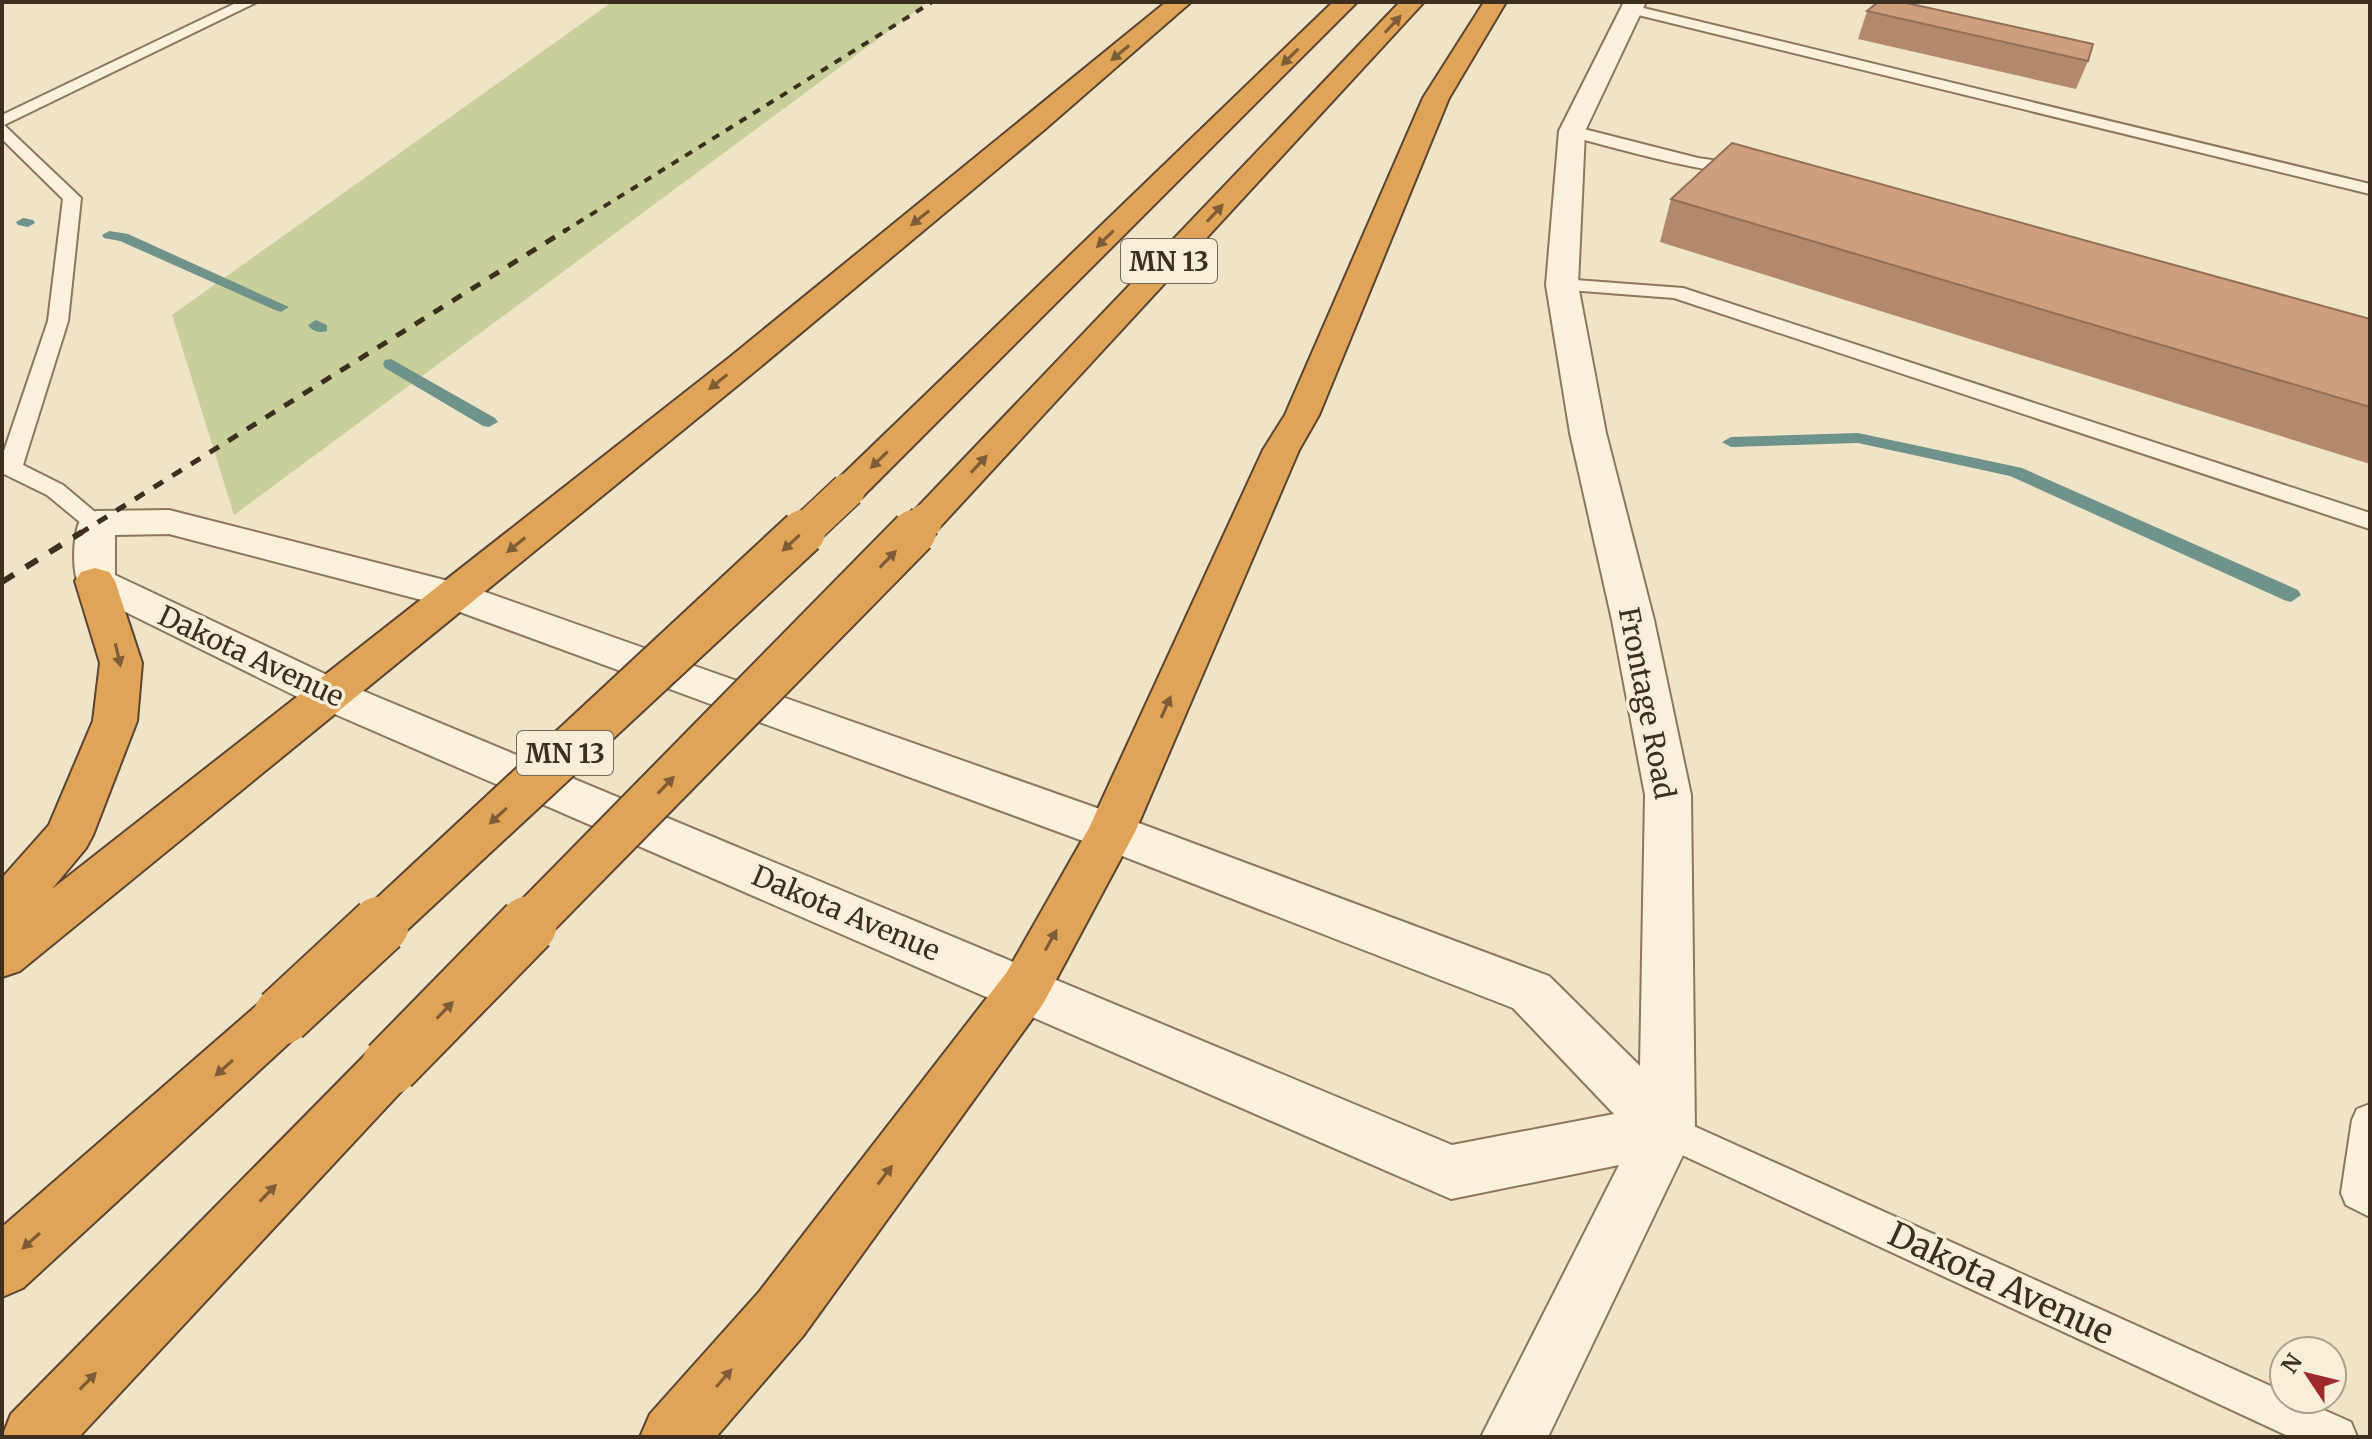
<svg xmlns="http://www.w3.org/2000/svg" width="2372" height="1439" viewBox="0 0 2372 1439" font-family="Merriweather,serif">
<rect width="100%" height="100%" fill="#f0e4c8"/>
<!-- green -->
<path fill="#c9cf9b" d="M612 2H928L234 515 172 315Z"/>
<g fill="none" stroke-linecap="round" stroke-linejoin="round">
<!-- stream -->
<path fill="#6f938a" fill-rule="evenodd" d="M23 218 33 220 35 223 28 227 18 225 16 222Z
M109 231 128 234 289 307 281 312 275 310 120 241 104 238 102 235Z
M316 320 327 325V331C319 333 313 332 308 325Z
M391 359 495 418 498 422 489 427 483 426 385 368 383 364 385 360Z
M1858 433 2022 468 2298 590 2301 595 2291 602 2284 600 2010 476 1858 443 1731 447 1722 442 1731 437Z"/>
<!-- service casing -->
<g stroke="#8d765c" stroke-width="4">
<path id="service" d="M238 2H257L4 125 81 198 68 321 23 465 63 485 108 523 105 528H87L47 495 2 473V457L48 321 63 199 2 139V115Z
M1631 5 2370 184V194L1626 12V6Z
M1572 126 1698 158 1747 165 1756 170C1740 185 1594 142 1566 135L1564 131Z
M1562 279 1683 288 2370 513V529L1674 298 1555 289 1552 285 1555 281Z
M2370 1104V1217L2346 1205 2341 1193 2352 1120 2357 1109Z
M1667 1114 2284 1392V1399H2299L2351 1422 2357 1437H2290L1654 1142 1649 1130 1654 1118Z"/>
</g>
<!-- tertiary casing -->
<g stroke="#8d765c" stroke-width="4">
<path id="tertiary" d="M1624 2H1646L1585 131 1578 285 1606 433 1654 620 1691 795 1695 1130 1548 1437H1481L1619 1165 1451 1199 314 705 81 590C71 574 72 531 83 515L96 511 169 510 468 586 1128 819 1549 976 1640 1066 1645 795 1612 620 1570 433 1546 285 1559 131ZM169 534 441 605 1094 845 1513 1008 1614 1114 1452 1145 344 683 115 575V535Z"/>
</g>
<!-- motorway casing -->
<g stroke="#5b4430" stroke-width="4">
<path id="motorway" d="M1166 2H1191L1044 130 754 372 20 971 2 977V878L49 825 93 721 100 663 75 581 81 572 95 568 109 572 115 581 142 663 137 721 93 835 86 848 52 889 730 357Z
M1333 2H1357L861 498 848 501 835 498 829 490 835 482Z
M1400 2H1424L938 529 925 533 912 529 906 521 912 513Z
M1484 2H1506L1449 98 1319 415 1299 450 1135 832 1043 1004 803 1336 716 1437H640L650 1414 759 1292 1007 972 1089 828 1263 450 1285 415 1423 98Z
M282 993 301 1000 308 1016 301 1032 23 1288 2 1297V1227L263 1000Z
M390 1042 409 1049 417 1066 409 1083 79 1437H2L11 1414 371 1049Z"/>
</g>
<!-- service -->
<use href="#service" fill="#faf1dc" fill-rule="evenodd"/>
<!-- tertiary -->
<use href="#tertiary" fill="#faf1dc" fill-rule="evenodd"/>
<!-- motorway -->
<use href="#motorway" fill="#e0a458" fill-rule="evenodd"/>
<!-- rail-far2 -->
<path stroke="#3d2e20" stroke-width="4" stroke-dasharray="8 8" stroke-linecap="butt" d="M563 232 932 2"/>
<!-- rail-far1 -->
<path stroke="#3d2e20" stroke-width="5" stroke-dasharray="11 11" stroke-linecap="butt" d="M79 534 566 230"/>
<!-- rail -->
<path stroke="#3d2e20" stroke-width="6" stroke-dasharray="14 14" stroke-linecap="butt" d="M2 582 82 532"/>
<!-- motorway-bridge-far2 casing -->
<g stroke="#5b4430" stroke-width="37" stroke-linecap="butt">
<path id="motorway-bridge-far2" d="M801 534 848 490
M912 534 925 521"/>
</g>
<!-- motorway-bridge-far1 casing -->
<g stroke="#5b4430" stroke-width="48" stroke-linecap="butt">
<path id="motorway-bridge-far1" d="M378 927 803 532
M526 927 914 532"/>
</g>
<!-- motorway-bridge casing -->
<g stroke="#5b4430" stroke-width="61" stroke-linecap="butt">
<path id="motorway-bridge" d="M282 1016 380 925
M390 1066 528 925"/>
</g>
<!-- motorway-bridge-far2 -->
<use href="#motorway-bridge-far2" stroke="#e0a458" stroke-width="34"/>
<!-- motorway-bridge-far1 -->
<use href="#motorway-bridge-far1" stroke="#e0a458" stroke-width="44"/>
<!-- motorway-bridge -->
<use href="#motorway-bridge" stroke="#e0a458" stroke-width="57"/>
</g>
<!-- wall -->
<path fill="#b2896c" d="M1867 11 2088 61 2076 89 1858 39Z
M1671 199 2370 319V464L1660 242Z"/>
<!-- building -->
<path fill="#cf9f7d" stroke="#916f58" stroke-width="2" d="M1878 2H1902L2093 44 2088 61 1867 11Z
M1732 143 2370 319V407L1671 199Z"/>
<!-- one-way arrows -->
<defs><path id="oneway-solid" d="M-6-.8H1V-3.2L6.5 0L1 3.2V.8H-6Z" transform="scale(2)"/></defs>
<g fill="#7e5d36">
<use href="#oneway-solid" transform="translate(1393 24) rotate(-47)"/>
<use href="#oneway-solid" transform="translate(1120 53) rotate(140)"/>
<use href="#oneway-solid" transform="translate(1290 57) rotate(135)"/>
<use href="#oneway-solid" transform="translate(1215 213) rotate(-47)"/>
<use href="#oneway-solid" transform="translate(920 218) rotate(141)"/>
<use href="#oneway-solid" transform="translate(1105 239) rotate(135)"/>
<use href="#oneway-solid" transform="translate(718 382) rotate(141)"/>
<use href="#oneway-solid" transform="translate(879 460) rotate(136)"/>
<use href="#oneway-solid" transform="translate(979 464) rotate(-47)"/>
<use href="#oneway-solid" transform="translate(791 543) rotate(137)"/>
<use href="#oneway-solid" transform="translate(516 545) rotate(141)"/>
<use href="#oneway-solid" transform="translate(888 559) rotate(-46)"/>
<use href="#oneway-solid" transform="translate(118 655) rotate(77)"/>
<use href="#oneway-solid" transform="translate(1166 707) rotate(-66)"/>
<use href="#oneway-solid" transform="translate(666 785) rotate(-46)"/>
<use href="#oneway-solid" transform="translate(498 816) rotate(137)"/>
<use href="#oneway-solid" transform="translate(1051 940) rotate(-61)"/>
<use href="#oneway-solid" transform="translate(445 1010) rotate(-46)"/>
<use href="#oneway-solid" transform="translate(224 1068) rotate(138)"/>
<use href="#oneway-solid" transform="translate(885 1175) rotate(-53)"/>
<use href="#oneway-solid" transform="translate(268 1193) rotate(-46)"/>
<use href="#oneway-solid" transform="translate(31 1241) rotate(138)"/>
<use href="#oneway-solid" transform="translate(724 1378) rotate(-49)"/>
<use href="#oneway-solid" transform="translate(88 1381) rotate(-46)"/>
</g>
<g text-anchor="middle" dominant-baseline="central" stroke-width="7" stroke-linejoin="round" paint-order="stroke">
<!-- shield labels -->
<g fill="#f7eed8" stroke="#756857" stroke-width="2">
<rect x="1121" y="239" width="96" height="44" rx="6"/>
<rect x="517" y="731" width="96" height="44" rx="6"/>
</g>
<g font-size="26" font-weight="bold" fill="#3d2e20">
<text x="1169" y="261">MN 13</text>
<text x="565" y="753">MN 13</text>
</g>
<!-- street labels -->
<g font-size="28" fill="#3d2e20" stroke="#f7eed8">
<text transform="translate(251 656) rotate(25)">Dakota Avenue</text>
<text transform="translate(1647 703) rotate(79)">Frontage Road</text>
<text transform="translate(846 913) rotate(23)">Dakota Avenue</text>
</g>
<!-- near-street labels -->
<g font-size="34" fill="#3d2e20" stroke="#f7eed8">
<text transform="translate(2001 1283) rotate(25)">Dakota Avenue</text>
</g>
</g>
<!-- border -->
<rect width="2372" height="1439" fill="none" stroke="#3d2e20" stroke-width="8"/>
<!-- north arrow -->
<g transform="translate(2308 1375) rotate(305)"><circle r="38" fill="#f7eed8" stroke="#ada18e" stroke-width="2"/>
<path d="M0-6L14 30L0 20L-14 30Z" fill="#9e2a2b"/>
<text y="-12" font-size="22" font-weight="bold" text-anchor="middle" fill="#3d2e20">N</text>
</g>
</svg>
